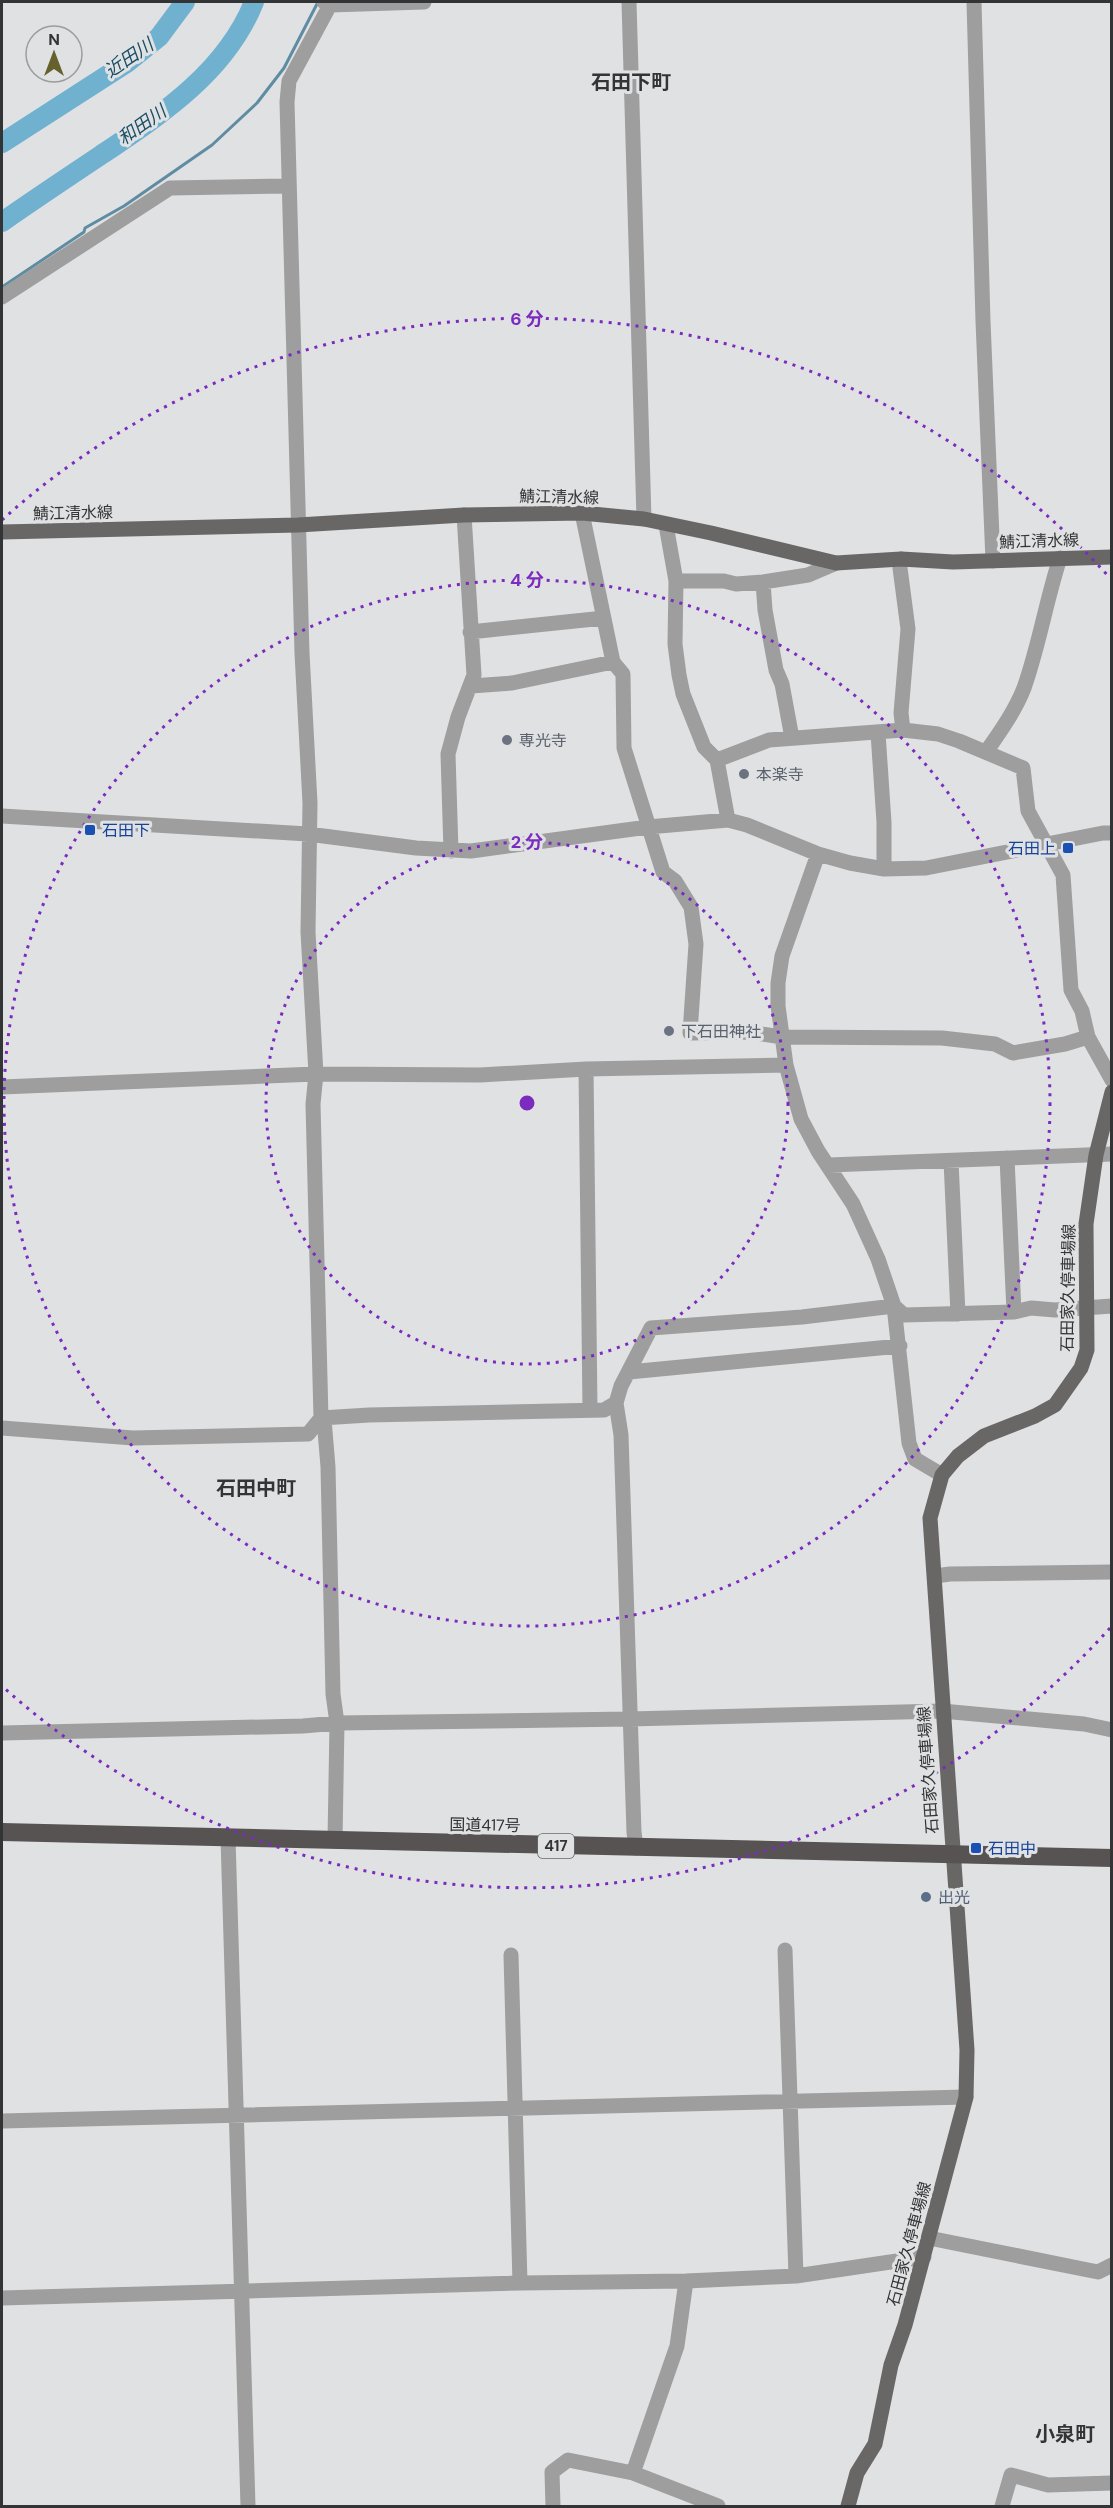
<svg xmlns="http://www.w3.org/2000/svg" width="1113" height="2508" viewBox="0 0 1113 2508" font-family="'DM Sans','Noto Sans JP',sans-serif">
<rect width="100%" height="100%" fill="#e0e1e3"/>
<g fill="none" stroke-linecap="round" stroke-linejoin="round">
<!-- stream -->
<path stroke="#5e8ca2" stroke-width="3" d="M2 287 84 232 85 228 124 206 212 145 257 103 284 68 318 2"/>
<!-- river -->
<path stroke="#70b1d0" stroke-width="20" d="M2 143 128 62 159 37 185 2
M2 222C35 199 68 177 101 155 162 114 226 72 254 2"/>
<!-- minor -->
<path stroke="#9f9e9e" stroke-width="15" d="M324 2 330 5 424 2
M629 2 644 519
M974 2 983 321 993 561
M2 297 170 188 288 186
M582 513 613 662 623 674 624 748 663 872 675 881 691 907 696 944 690 1033 749 1032 782 1037 942 1038 995 1044 1013 1053 1065 1044 1088 1037
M666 525 676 581 675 644 679 675 683 694 704 747 717 760 728 820
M901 559 900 568 908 629 901 713 903 730
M676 581H724L736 584 763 582 808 575 836 563
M763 582 765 610 776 670 782 684 792 738
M470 632 604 618
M471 686 512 683 613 662
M878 733 884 822V869
M986 752C1000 732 1015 711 1024 688 1039 646 1046 601 1060 558
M717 760 769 740 903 730 938 734 959 741 1023 768 1028 811 1063 875 1071 990 1082 1011 1088 1037 1112 1080
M2 816 308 834 416 848 471 851 648 827 728 820 747 825 818 854 850 863 884 869 926 868 1103 833H1112
M451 851 448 754 458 717 474 675 464 515
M818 854 782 956 778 983V1006L786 1065 801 1119 818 1151 853 1204 878 1259 894 1306 909 1443 915 1459 942 1475
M586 1069 590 1409
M2 1087 316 1074 480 1075 586 1069 786 1065
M1007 1158 1014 1312
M951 1161 958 1314
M829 1165 1112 1154
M629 1372 900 1346
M321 1418 369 1415 604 1410 616 1403
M324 1419 328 1467 333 1694 337 1723 335 1841
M2 1428 133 1438 308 1434 321 1418 313 1104 316 1074 308 932 310 803 302 653 287 102 289 81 330 5
M935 1576 950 1574 1112 1572
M2 1733 303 1726 337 1723 630 1719 942 1711 1084 1724 1112 1730
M228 1838 248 2506
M636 1848 634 1832 621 1435 616 1403 621 1386 651 1328 802 1317 894 1306 904 1315 1014 1312 1031 1308 1055 1310 1112 1306
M785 1950 796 2276
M511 1955 520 2283
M2 2121 966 2097
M929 2238 1098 2272 1112 2265
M2 2298 520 2283 686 2281 796 2276 924 2257
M633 2473 677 2346 686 2281
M553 2506 552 2472 568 2460 633 2473 718 2506
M1002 2506 1011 2475 1048 2485 1112 2483"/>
<!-- major -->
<path stroke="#696666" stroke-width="15" d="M2 532 298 525 464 515 582 513 644 519 711 533 836 563 901 559 953 562 1112 557
M848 2506 857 2473 875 2444 891 2365 905 2325 966 2097 967 2050 930 1518 942 1475 958 1456 984 1436 1035 1416 1055 1405 1081 1368 1087 1350 1086 1224 1096 1155 1112 1092"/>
<!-- highway -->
<path stroke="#565352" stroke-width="18" d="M2 1832 1112 1858"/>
</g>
<!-- distance rings -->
<g fill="none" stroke="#7b2cbf" stroke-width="3" stroke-dasharray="3 6">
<circle cx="527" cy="1103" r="261"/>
<circle cx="527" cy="1103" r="523"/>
<path d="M1110 1628A784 784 0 0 1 2 1686M2 520A784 784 0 0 1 1110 578"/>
</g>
<!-- markers -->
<g fill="#6b7280" stroke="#e0e1e3" stroke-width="2">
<circle cx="507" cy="740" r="6"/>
<circle cx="744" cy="774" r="6"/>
<circle cx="669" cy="1031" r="6"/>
</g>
<g fill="#1a4fb4" stroke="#e0e1e3" stroke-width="2">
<rect x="84" y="824" width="12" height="12" rx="3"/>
<rect x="1062" y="842" width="12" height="12" rx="3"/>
<rect x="970" y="1842" width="12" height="12" rx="3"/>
</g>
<circle fill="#5c6f8a" stroke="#e0e1e3" stroke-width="2" cx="926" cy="1897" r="6"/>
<g text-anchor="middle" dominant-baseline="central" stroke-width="6" stroke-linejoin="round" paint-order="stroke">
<!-- shield labels -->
<rect fill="#e0e1e3" stroke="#676869" stroke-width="1.5" x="538" y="1834" width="36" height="24" rx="4.5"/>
<g font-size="15" font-weight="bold" fill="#333435">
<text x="556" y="1846">417</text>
</g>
<!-- street labels -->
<g font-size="16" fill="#333435" stroke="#e0e1e3">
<text transform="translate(559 497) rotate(1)">鯖江清水線</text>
<text transform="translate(73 513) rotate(-1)">鯖江清水線</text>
<text transform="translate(1039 541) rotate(-2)">鯖江清水線</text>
<text transform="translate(1068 1288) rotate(-89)">石田家久停車場線</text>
<text transform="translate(928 1770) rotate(-94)">石田家久停車場線</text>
<text transform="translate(485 1825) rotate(1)">国道417号</text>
<text transform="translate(909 2244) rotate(-75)">石田家久停車場線</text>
</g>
<!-- worship labels -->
<g font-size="16" fill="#5b616d" stroke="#e0e1e3" text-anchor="start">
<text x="519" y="740">専光寺</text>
<text x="756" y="774">本楽寺</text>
<text x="681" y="1031">下石田神社</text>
</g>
<!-- transit labels -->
<g font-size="16" fill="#164399" stroke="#e0e1e3" text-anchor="start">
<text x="102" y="830">石田下</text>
<text x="1056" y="848" text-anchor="end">石田上</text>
<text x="988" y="1848">石田中</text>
</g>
<!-- service labels -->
<g font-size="16" fill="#4e5e75" stroke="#e0e1e3" text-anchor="start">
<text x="938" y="1897">出光</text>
</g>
<!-- water labels -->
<g font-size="18" font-style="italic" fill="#184d63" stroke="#e0e1e3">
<text transform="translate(129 58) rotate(-34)">近田川</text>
<text transform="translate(142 125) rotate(-35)">和田川</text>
</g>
<!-- quarter labels -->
<g font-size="20" font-weight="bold" fill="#333435" stroke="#e0e1e3">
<text x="631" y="82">石田下町</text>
<text x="256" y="1488">石田中町</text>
<text x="1065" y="2434">小泉町</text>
</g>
</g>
<circle cx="527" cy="1103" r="9" fill="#7b2cbf" stroke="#e0e1e3" stroke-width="3"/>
<g font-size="18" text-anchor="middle" font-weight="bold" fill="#7b2cbf" stroke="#e0e1e3" stroke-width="6" stroke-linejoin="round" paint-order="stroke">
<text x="527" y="325">6 分</text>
<text x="527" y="586">4 分</text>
<text x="527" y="848">2 分</text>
</g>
<!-- border -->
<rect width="1113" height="2508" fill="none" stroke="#333435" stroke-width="6"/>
<!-- north arrow -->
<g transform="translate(54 54)"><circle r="28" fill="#e0e1e3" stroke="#9b9c9d" stroke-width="1.5"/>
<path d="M0-4.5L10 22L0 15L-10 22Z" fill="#65602c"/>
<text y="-9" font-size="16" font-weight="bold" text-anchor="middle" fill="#333435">N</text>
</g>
</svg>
